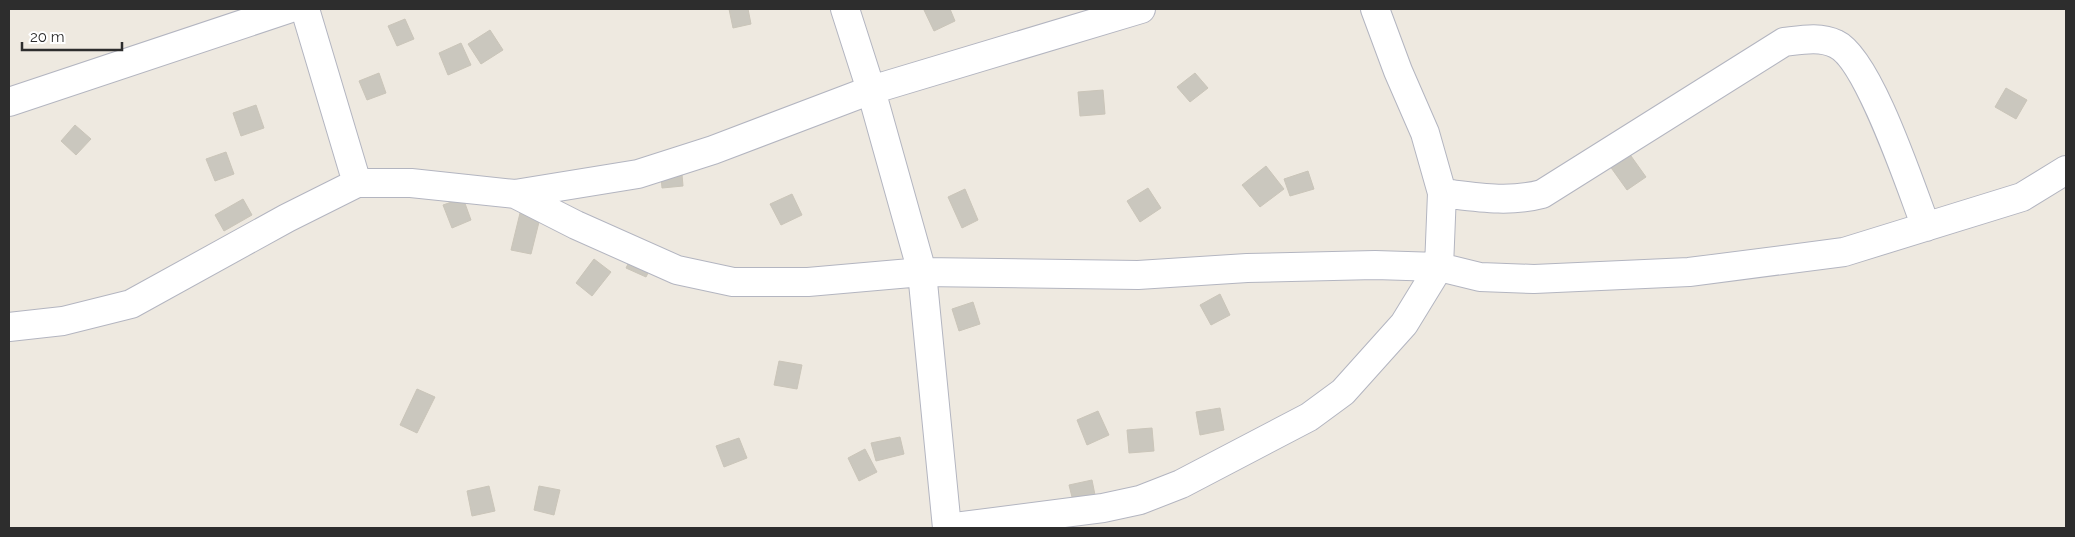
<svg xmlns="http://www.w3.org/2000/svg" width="2075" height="537" viewBox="0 0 2075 537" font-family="Raleway,sans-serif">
<rect width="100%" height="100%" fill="#eee9e0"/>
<!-- building -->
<path fill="#cac7be" stroke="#cac5b9" d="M729 9H748L751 24 733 28Z
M926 9H950L955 21 934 31 924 10Z
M405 19 414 39 397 46 388 26Z
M490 30 503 50 481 64 468 44Z
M461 43 471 65 448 75 439 53Z
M379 73 386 93 367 100 359 81Z
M1195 73 1208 88 1190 102 1177 87Z
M2006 88 2027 100 2016 119 1995 107Z
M1103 90 1105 114 1080 116 1078 92Z
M256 105 264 128 241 136 233 113Z
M75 125 91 139 76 155 61 141Z
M1626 149 1646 177 1627 190 1607 162Z
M226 152 234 174 215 181 206 159Z
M681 163 683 186 662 188 660 165Z
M1266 166 1284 189 1260 207 1242 185Z
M1308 171 1314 189 1290 196 1284 179Z
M1148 188 1161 208 1140 222 1127 201Z
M965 189 978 220 962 228 948 197Z
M792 194 802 215 781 225 770 204Z
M463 198 471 220 452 228 443 205Z
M243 199 252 215 224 231 215 215Z
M521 209 541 214 531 254 511 250Z
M636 248 656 257 646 277 626 268Z
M594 259 611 272 592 296 576 283Z
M1220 294 1230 315 1211 325 1200 305Z
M973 302 980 324 959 331 952 309Z
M779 361 802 365 797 389 774 385Z
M417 389 435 397 417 433 400 425Z
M1220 408 1224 430 1200 435 1196 412Z
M1098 411 1109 435 1087 445 1077 420Z
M1152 428 1154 451 1129 453 1127 430Z
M900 437 904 454 876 461 871 443Z
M739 438 747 458 724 467 716 446Z
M865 449 877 472 859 481 848 458Z
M1092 480 1096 500 1074 505 1069 485Z
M489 486 495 511 472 516 467 491Z
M539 486 560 490 554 515 534 510Z"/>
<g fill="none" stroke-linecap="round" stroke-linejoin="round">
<!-- minor casing -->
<g stroke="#b3b5c0" stroke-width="30">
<path id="minor" d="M305 9 357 183
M845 9 871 90 922 272 947 528
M9 102 288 9
M1442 193C1476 197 1508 203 1542 194L1784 42C1801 40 1820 36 1836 44 1869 59 1912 191 1926 227
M515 194 576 225 677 270 733 282H808L922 272 1138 275 1247 268 1375 265 1439 267 1480 277 1534 279 1689 272 1844 252 2022 197 2066 170
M9 327 63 321 131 304 287 218 357 183H411L515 194 638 174 713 150 871 90 1141 9
M947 528 1103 508 1140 500 1181 484 1309 417 1343 392 1404 324 1439 267 1442 193 1425 133 1398 71 1375 9"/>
</g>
<!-- minor -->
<use href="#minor" stroke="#fff" stroke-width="28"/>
</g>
<!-- border -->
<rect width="2075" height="537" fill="none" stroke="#2d2d2d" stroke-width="20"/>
<!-- scale -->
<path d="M22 42v8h100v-8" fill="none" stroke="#2d2d2d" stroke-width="2.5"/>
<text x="30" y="42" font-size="15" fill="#2d2d2d" stroke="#ffffff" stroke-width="4" paint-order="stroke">20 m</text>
</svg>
